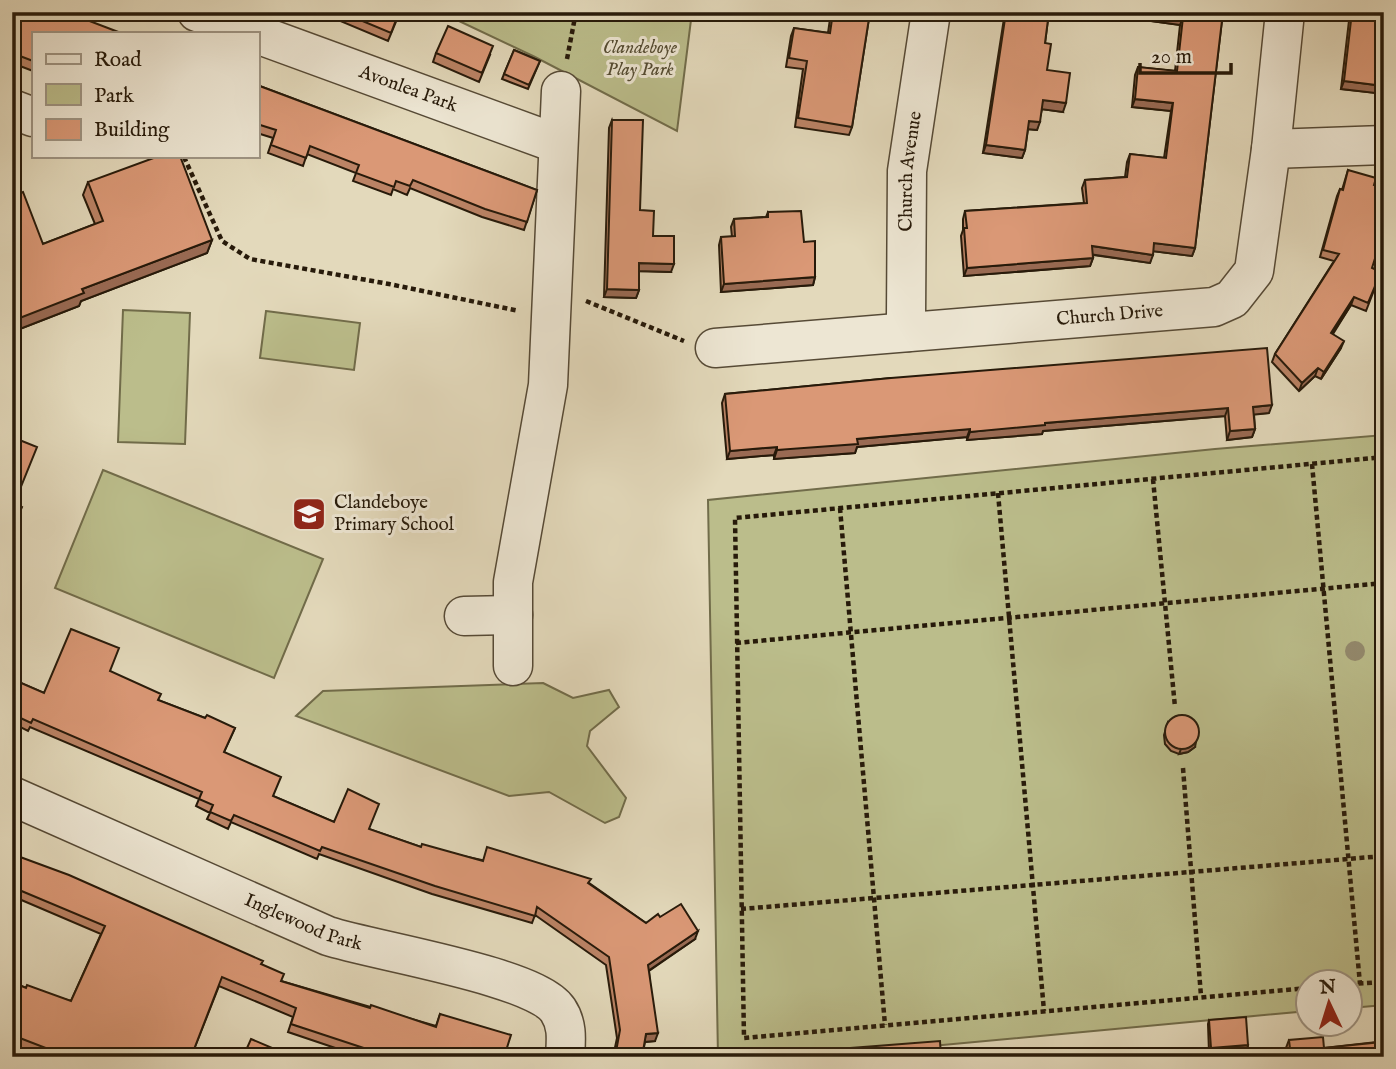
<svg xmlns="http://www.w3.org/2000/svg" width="1396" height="1069" viewBox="0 0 1396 1069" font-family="'IM FELL English',serif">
<rect width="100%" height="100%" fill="#e3d9bb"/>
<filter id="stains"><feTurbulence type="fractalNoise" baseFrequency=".00286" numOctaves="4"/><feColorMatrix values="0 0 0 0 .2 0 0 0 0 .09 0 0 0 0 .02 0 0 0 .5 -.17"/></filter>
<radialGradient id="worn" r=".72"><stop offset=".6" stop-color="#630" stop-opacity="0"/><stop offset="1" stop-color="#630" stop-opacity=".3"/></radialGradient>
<!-- green -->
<path fill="#bbbd8b" stroke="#716c4a" stroke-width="2" d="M440 12H692L677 131 535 57Z
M123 310 190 313 185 444 118 442Z
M266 311 360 323 354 370 260 358Z
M1384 435V1005L1351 1008 1350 982H1308V1011L813 1057H718L708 500 1215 449Z
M103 470 323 559 274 678 55 588Z
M543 683 573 698 609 690 619 707 590 731 587 746 626 798 619 817 605 823 549 792 509 796 296 716 323 691Z"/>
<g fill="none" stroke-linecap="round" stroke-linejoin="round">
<!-- minor casing -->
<g stroke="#564a36" stroke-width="41">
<g id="minor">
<path d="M197 12 255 33"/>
<path id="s1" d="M257 34 558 144"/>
<path d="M12 109 33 117"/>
<path d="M1271 149 1384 145"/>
<path id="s2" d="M908 332 906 317 907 171 931 12"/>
<path id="s3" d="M715 348 1214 307 1232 299 1254 271 1271 149 1285 12"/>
<path d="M464 616 513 615"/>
<path d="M513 666V582L548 385 561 91"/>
<path id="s4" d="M12 796 328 936C374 951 536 976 558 1010 568 1025 566 1040 565 1057"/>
</g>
</g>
<!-- path -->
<path stroke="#271a0a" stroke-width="4.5" stroke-dasharray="5 3.5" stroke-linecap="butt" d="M567 59 576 12
M184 157 222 241 250 259 389 284 519 311
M586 301 684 341
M1312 464 1360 984
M1153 479 1175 707
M998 493 1044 1011
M840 508 885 1025
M736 643 1384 583
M1183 768 1201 996
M741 909 1384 856
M1350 984 1384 982
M1308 988 744 1038 735 518 1384 457"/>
<!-- minor -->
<use href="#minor" stroke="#ede6d3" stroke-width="38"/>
</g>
<!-- trees -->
<circle fill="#948b6f" cx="1355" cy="651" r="10"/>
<!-- wall -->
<path fill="#bb8365" stroke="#271a0a" stroke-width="2" d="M334 12H400L388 41 333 18Z
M831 12H870L852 127 849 135 795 127 803 69 786 67 791 36 794 28 828 33Z
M1005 12H1049L1045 43 1047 70 1063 112 1042 109 1037 130 1028 129 1025 150 1022 158 983 153Z
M1144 12H1223L1195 248 1192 256 1153 251 1150 263 1093 255V258L1090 266 964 276 961 236 963 230V219L965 211 1084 203 1082 188 1085 180 1125 177 1127 162 1130 154 1164 158 1171 111 1132 107 1135 75 1138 67 1175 71 1180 25 1143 20Z
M1350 12H1384V94L1341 89Z
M12 26 33 33V71L12 63Z
M514 50 540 61 528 89 502 79Z
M436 53 490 55 479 82 433 62Z
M257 85 537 190 524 230 482 217 410 188 407 195 393 189 391 195 353 181 356 173 307 154 303 166 268 153 273 138 257 133Z
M612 120 640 210 671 272 639 271V290L636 298 604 297 609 128Z
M1348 170 1374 185 1372 268 1381 272 1366 311 1351 305 1333 334 1341 348 1321 379 1315 376 1299 391 1272 362 1275 354 1334 261 1320 257 1337 196 1340 189 1342 190Z
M88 182 212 240 207 253 81 301 79 306 12 332V196L43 244 95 224 83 195Z
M768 212 804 242 815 277 813 285 721 292 719 245 721 237H732L731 227 734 219 766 217Z
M891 378 1269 413 1254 414 1255 429 1252 437 1227 440 1225 416 1043 431 1042 434 967 440V437L857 447 855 453 774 459V455L727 459 722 403 725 394Z
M110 671 158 700 205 718 235 728 224 752 273 796 334 822 369 829 421 847 589 883 646 923 660 917 695 939 649 971 655 1041 645 1042 642 1057H613L617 1038 606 965 535 915 532 923 432 894 319 854 317 859 231 822 228 829 207 819 210 813 196 806 199 799 30 727 28 731 12 723V679L44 693Z
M1168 722 1195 747 1188 752 1179 754 1171 751 1165 744 1164 735Z
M12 854 261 964 281 981 436 1026 440 1014 504 1057H362L288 1032 293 1017 219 986 191 1057H44L12 1044V982L26 988 71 1001 101 934 12 896Z
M1209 1020 1248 1045 1247 1050 1209 1052 1208 1024Z
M1380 1031 1384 1057H1287L1286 1048 1289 1040 1324 1048 1377 1042V1039Z"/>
<!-- shaded-wall -->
<path fill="#996a53" stroke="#271a0a" stroke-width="2" d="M1145 12 1183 17 1180 25 1143 20Z
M1344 81 1384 86V94L1341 89Z
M1135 99 1173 103 1171 111 1132 107Z
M1043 100 1066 103 1063 112 1040 109Z
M1029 121 1040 122 1037 130 1026 129Z
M986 145 1025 150 1022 158 983 153Z
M212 240 207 253 81 301 79 306 12 332V321L82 289Z
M1154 243 1195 248 1192 256 1151 251Z
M1092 246 1153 255 1150 263 1089 254Z
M1093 258 1090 266 964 276 967 268Z
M639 263 674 264 671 272 637 271Z
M815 277 813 285 721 292 724 284Z
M607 289 639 290 636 298 604 297Z
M1354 297 1351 305 1328 340 1331 333Z
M1344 341 1341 348 1321 379 1324 372Z
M1318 368 1315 376 1299 391 1302 383Z
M1272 405 1269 413 1250 415 1253 407Z
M1228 408 1225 416 1043 431 1042 434 967 440 970 432 1045 423Z
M970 429 967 437 857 447 855 453 774 459 777 450 857 439Z
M1255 429 1252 437 1227 440 1230 431Z
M777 447 774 455 727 459 730 451Z
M1196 742 1195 747 1188 752 1179 754 1181 749Z
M698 931 695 939 645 973 648 965Z
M658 1033 655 1041 644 1042 646 1034Z
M1248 1045 1247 1050 1209 1052 1211 1048Z"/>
<!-- building -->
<path fill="#da9876" stroke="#271a0a" stroke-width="2" d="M18 12H66L121 33H33V61L12 53V26Z
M341 12H399L391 33Z
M833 12H870L852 127 798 118 807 61 789 58 794 28 830 33Z
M1006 12H1049L1045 43 1051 44 1047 70 1070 73 1066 103 1043 100 1040 122 1029 121 1025 150 986 145Z
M1146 12H1223L1195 248 1154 243 1153 255 1092 246 1093 258 967 268 964 228H967L965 211 1087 203 1085 180 1127 177 1130 154 1166 158 1173 103 1135 99 1138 67 1177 71 1183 17Z
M1352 12H1384V86L1344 81Z
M448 26 493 46 482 73 436 53Z
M514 50 540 61 529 85 504 74Z
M257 85 537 190 527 222 485 209 413 180 410 186 396 181 394 187 356 173 359 165 310 146 306 158 271 145 276 130 257 124Z
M612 120H643L640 210 654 211 653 236H674V264L639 263V290L607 289Z
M159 156H180L212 240 82 289 84 293 12 321V196L23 192 43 244 103 221 88 182Z
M1348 170 1376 178 1374 185 1384 187V230L1372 268 1381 272 1368 303 1354 297 1331 333 1344 341 1324 372 1318 368 1302 383 1275 354 1339 254 1323 250 1340 189 1343 190Z
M801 211 804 242 815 241V277L724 284 721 237 735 236 734 219 768 217V212Z
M1267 348 1272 405 1253 407 1255 429 1230 431 1228 408 1045 423V425L970 432V429L857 439 858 444 777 450V447L730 451 725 394 891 378Z
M12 437 37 447 14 504 22 507 12 531Z
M71 629 119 648 110 671 161 694 158 700 205 718 207 715 235 728 224 752 281 777 273 796 334 822 348 789 379 804 369 829 421 847 422 844 483 861 487 847 591 879 588 883 646 923 658 914 660 917 681 904 698 931 648 965 658 1033 646 1034 642 1057H615L620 1030 609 957 537 907 535 916 435 886 322 847 320 851 234 815 231 821 210 812 213 805 199 799 202 792 33 719 31 723 12 714V679L44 693Z
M1165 732a17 17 0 1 1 34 0a17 17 0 1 1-34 0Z
M12 854 69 875 263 961 261 964 284 974 281 981 370 1008 371 1005 436 1027 440 1014 511 1035 504 1057H391L291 1024 296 1008 222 977 191 1057H69L12 1035V982L26 988 27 985 71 1001 105 926 12 887Z
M1246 1017 1248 1045 1211 1048 1209 1020Z
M1380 1031H1384V1057H1291L1289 1040 1323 1037 1324 1048 1381 1042Z
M251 1039 277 1050 274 1057H243Z
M940 1041 941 1057H849H851V1048Z"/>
<!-- icons -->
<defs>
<g id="school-square" transform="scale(1.75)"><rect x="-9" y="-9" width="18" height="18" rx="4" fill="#8f2418" stroke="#ede6d3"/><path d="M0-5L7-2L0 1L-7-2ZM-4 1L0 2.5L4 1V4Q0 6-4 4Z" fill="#fff"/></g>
</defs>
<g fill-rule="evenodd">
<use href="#school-square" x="309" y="514"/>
</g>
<g text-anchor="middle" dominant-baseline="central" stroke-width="6" stroke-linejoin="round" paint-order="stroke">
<!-- park labels -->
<g font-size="19" font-style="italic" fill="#534b31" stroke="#ede6d3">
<text x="640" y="48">Clandeboye<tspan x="640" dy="22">Play Park</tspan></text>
</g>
<!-- street labels -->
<g font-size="19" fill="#271a0a" stroke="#ede6d3">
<text stroke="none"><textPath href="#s1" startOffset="161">Avonlea Park</textPath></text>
<text stroke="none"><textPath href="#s2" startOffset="161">Church Avenue</textPath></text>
<text stroke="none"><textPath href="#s3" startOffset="396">Church Drive</textPath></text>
<text stroke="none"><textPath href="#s4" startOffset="318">Inglewood Park</textPath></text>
</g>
<!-- poi labels -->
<g font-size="19" fill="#271a0a" stroke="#ede6d3" text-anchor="start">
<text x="334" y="503">Clandeboye<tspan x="334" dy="22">Primary School</tspan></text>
</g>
</g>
<!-- margin -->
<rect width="1396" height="1069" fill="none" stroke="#e3d9bb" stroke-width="42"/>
<rect x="14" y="14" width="1368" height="1041" fill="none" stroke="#271a0a" stroke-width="3.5"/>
<rect x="21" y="21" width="1354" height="1027" fill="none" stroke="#271a0a" stroke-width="2"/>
<!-- legend -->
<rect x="32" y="32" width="228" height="126" fill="#ede6d3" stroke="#9e9483" stroke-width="2"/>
<rect x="46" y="54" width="35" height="10" fill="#ede6d3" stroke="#9e9483" stroke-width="2"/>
<text x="94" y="66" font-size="21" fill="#271a0a">Road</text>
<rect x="46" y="84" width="35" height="21" fill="#bbbd8b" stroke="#9e9483" stroke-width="2"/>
<text x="94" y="102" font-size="21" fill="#271a0a">Park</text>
<rect x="46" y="119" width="35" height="21" fill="#da9876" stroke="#9e9483" stroke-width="2"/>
<text x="94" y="136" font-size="21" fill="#271a0a">Building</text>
<!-- north arrow -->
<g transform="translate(1329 1003) rotate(356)"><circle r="33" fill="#ede6d3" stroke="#9e9483" stroke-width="2"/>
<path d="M0-5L12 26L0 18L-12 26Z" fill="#8f2418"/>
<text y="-10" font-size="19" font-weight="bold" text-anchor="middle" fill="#271a0a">N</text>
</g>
<!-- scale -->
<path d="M1140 63v10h91v-10" fill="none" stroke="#271a0a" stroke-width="3.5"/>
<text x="1151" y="63" font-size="21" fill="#271a0a" stroke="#ede6d3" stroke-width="5" paint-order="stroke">20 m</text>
<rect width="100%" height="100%" filter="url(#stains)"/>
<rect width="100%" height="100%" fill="url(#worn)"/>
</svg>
